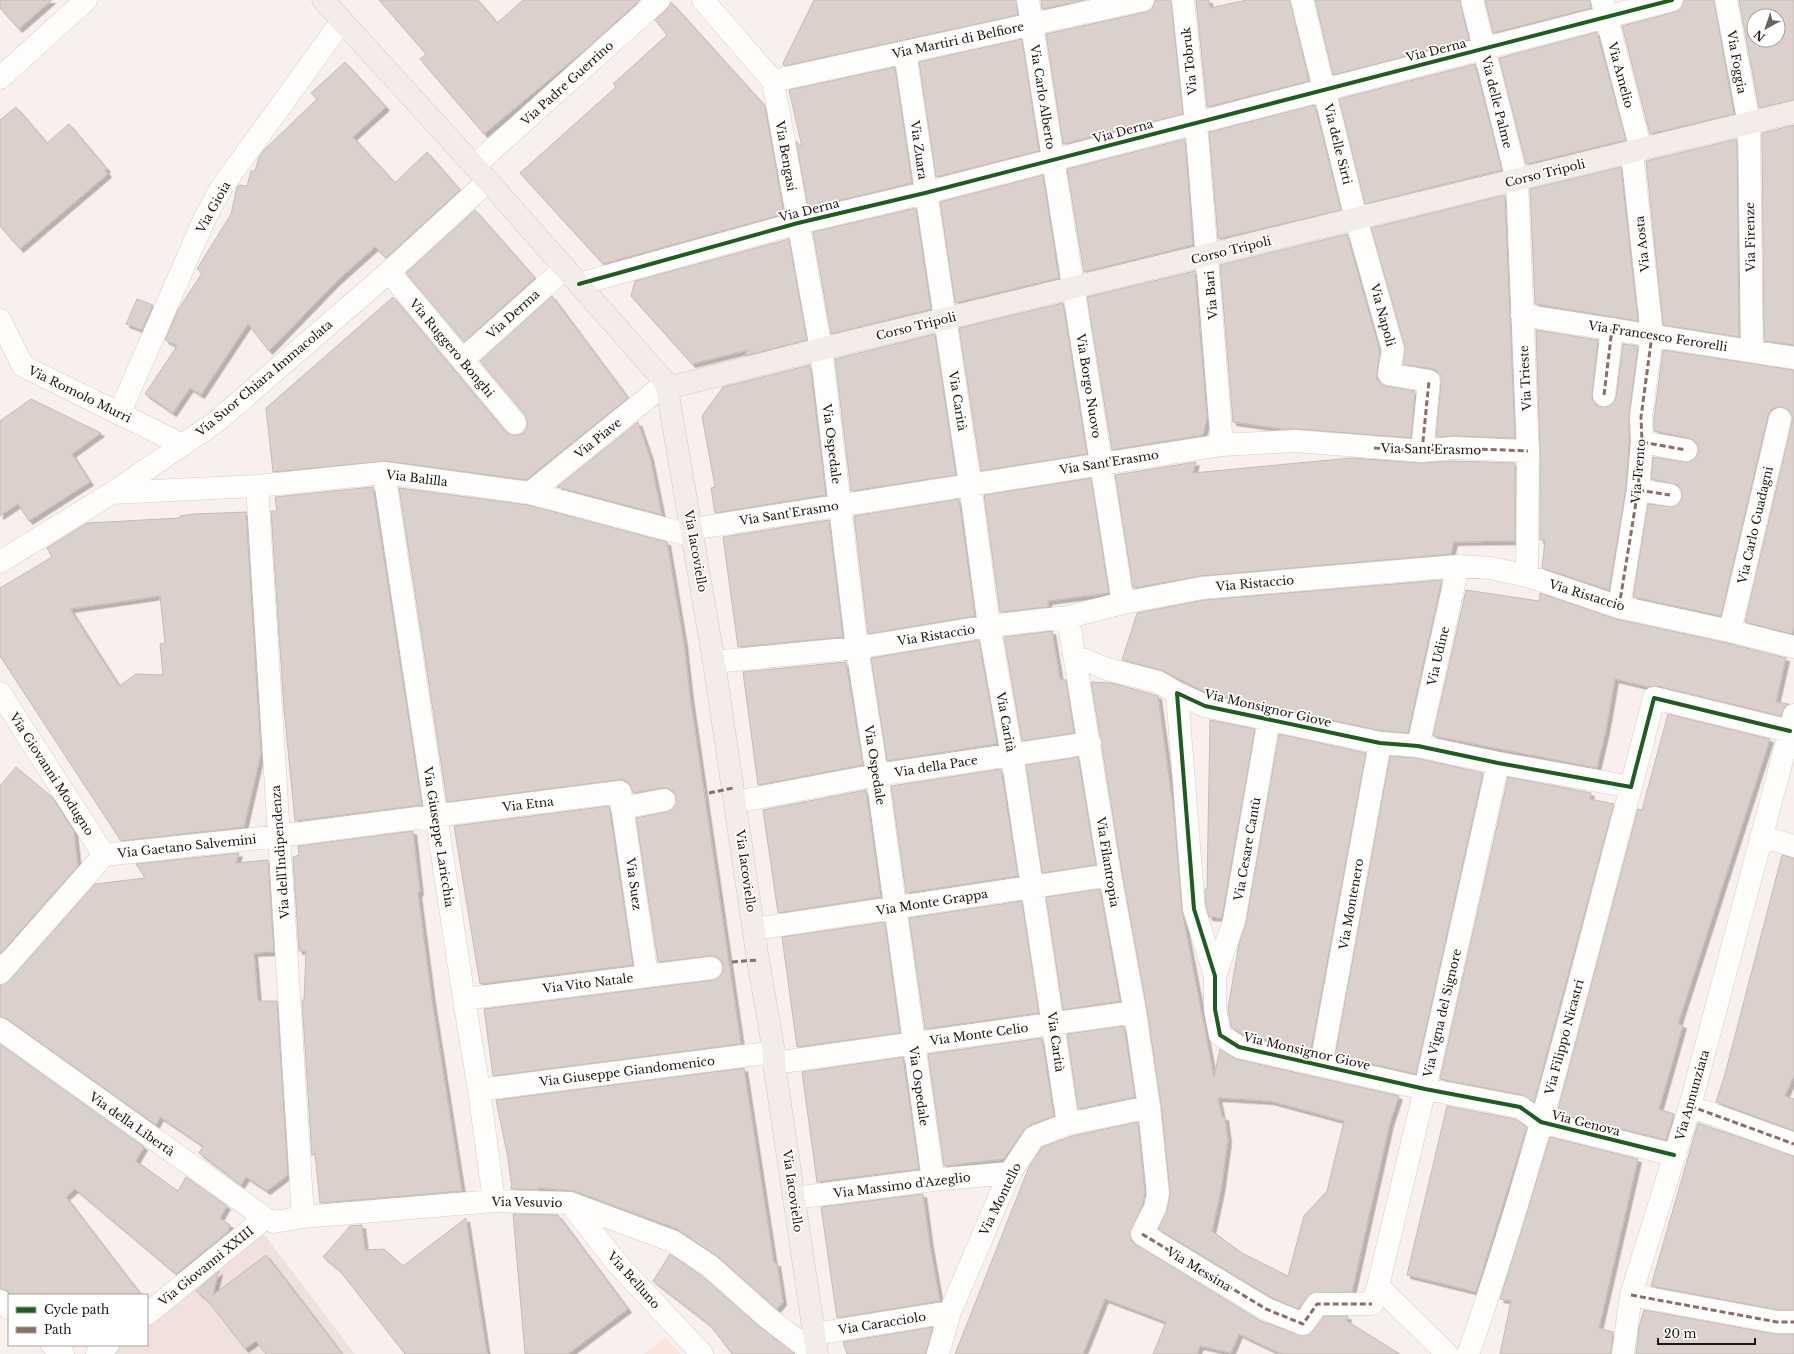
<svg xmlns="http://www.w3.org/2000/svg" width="1794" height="1354" viewBox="0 0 1794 1354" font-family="'Libre Baskerville',serif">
<defs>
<filter id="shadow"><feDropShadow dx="3.5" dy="3.5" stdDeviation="0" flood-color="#0004"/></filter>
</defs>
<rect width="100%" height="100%" fill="#f9f0ed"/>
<!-- built -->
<path fill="#f0e1dc" d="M263 1233 355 1354H100L112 1345H147V1319Z"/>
<!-- green -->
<path fill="#fce3db" d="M666 1337 680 1354H644Z"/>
<!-- building -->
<path fill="#dcd0cc" stroke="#c6bbb7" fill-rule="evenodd" filter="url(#shadow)" d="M0 0H52L19 29 0 8Z
M379 0H478L497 23 523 0H640L585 50 484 134 420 59 426 54Z
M814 0H1016L1018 15 784 66 783 63Z
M1041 0H1085L1042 9Z
M1155 0H1171L1183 114 1063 144 1046 34 1146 12 1152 9Z
M1196 0H1209L1210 8 1247 0H1290L1309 81 1207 107Z
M1315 0H1460L1469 40 1333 75Z
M1485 0H1590L1591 8 1493 33Z
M1684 0H1714L1734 114 1650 134 1622 26 1675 12 1681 9Z
M1739 0H1794V100L1759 108ZM1754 16H1778V40H1754Z
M671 2 765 106 784 214 603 264 520 173 616 87 613 84 667 35 655 20 667 9Z
M1597 32 1626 140 1526 164 1499 58Z
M1022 39 1039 151 936 177 919 62Z
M345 62 386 107 353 137 395 183 427 152 460 190 386 258 375 247 337 281 269 351 248 324 201 395 190 388 173 413 145 394 177 346 165 340 178 310 202 273 197 269 231 214 237 187 239 185 247 186 251 171H255L259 157 264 150 317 99 311 93Z
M1475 64 1502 170 1365 204 1339 99Z
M895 67 912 183 808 208 796 141 802 147 789 90Z
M1315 105 1341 210 1218 239 1209 132Z
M16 107 47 143 69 124 107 169 105 170 108 174 20 249 0 226V120Z
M1794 125V345L1764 341 1762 133Z
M1185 139 1193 245 1084 272 1067 169Z
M1737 139 1739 337 1663 325 1646 161Z
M1621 167 1638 321 1535 304 1530 189Z
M1043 175 1059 278 955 303 940 202Z
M1505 195 1515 438 1454 436 1436 437 1441 382V376L1437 371 1432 369 1403 364 1405 347 1371 228Z
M916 208 931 309 831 334 813 232Z
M475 210 535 278 464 342 406 273Z
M1347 234 1380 351 1377 372V379L1381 384 1386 386 1415 391 1411 438 1296 429H1282L1233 422 1220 265Z
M789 239 807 340 744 356 748 350 692 364 631 296 635 281Z
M1195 271 1207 418 1203 435 1112 450 1087 297Z
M552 296 628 398 526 480 386 461 273 472 266 408 393 297 505 431 511 435H518L523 433 527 427V420L525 415 480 361Z
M137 299 153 305 142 330 126 324Z
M1063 303 1087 454 981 471 959 328Z
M1536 330 1598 340 1592 394 1593 400 1596 405 1602 407 1609 406 1614 402 1616 397 1623 344 1638 346 1629 415V442L1626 488 1609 590 1542 568 1545 540H1540V450Z
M935 334 956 475 851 491 835 359Z
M1663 350 1794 370V626L1792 634 1745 622 1792 422V416L1789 410 1782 407H1776L1771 410 1768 416 1721 616 1633 597 1648 504 1674 507 1679 503 1682 497 1681 490 1678 485 1651 479 1653 457 1684 462H1690L1695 458 1698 452V445L1694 441 1689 438 1654 431V418Z
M810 365 826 495 715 513 711 488 715 487 702 416 723 387Z
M31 399 101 433 72 454 90 482 29 521 18 504 0 516V421Z
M638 422 650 457 662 515 557 487Z
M1351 458 1421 463 1453 461 1515 463V541L1454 542 1451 554 1201 576 1133 588 1115 475 1196 462 1193 473Z
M1091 478 1109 593 1048 601V607L1000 612 984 495Z
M373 487 422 805 295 821 284 709 271 511H277L275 497Z
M399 488 528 505 667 542 684 643 690 696 741 1044 493 1076 484 1009 713 980 718 978 722 973 723 966 721 960 715 956H710L658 962 636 818 666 812 672 809 676 804V797L674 792 668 788H662L633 793 630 784 624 780H618L447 802Z
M959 499 975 616 868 634 854 516Z
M246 512 261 753 244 827 121 841 0 656V588L52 557 47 548 87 523 180 518V516L194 514ZM160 596 165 643 160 644 163 675 136 674 119 686 70 609Z
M829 520 843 637 738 647 723 537Z
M1442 580 1408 733 1382 731 1209 694 1161 670 1122 660 1137 613 1204 600Z
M1466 590 1539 601 1540 593 1616 619 1727 643 1786 658 1776 702 1789 704 1785 706 1781 716 1657 686 1648 687 1615 679 1606 730 1597 768 1433 736Z
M1052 631 1060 679 1066 680 1074 733 1022 741 1004 637Z
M979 640 997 744 887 761 871 658Z
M846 662 863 765 758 785 743 672Z
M1091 682 1112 683 1158 696 1174 814 1182 910 1214 1077 1220 1049 1236 1059 1399 1096 1390 1123 1352 1292 1312 1293 1298 1309 1272 1298 1158 1229 1167 1211 1170 1193 1161 1105 1147 1010 1122 873 1102 747V741L1100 736ZM1218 1098 1270 1101 1344 1121 1327 1191 1304 1216 1288 1276 1242 1253 1212 1231 1221 1190 1228 1140 1225 1117H1222Z
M1668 714 1770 739 1678 1024 1683 1025 1659 1109 1674 1114 1666 1140 1557 1113 1638 809 1642 810Z
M1210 720 1255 729 1222 918 1209 917 1206 907 1205 889H1207Z
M1279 734 1366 753 1311 1050 1244 1035 1231 1027 1228 1008 1239 944 1246 923Z
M1390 756 1416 758 1483 773 1416 1074 1335 1056Z
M1078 757 1096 865 1042 873 1026 765Z
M16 767 52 797 74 831 78 866 0 954V786Z
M1001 769 1018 876 906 893 891 786Z
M1508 777 1591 793 1590 799 1614 804 1534 1102 1522 1095 1440 1079Z
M866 790 881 897 778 913 763 810Z
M609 806 633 965 480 984 454 826Z
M413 831 420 892 418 893 432 1000 462 1191 320 1203 315 1153 312 1156 302 1000H304L306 951H299L293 857 299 855 298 846Z
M239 853 236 863 268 860 274 952 254 953 258 1001H277L288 1175 267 1191 246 1177 241 1185 199 1153 203 1146 160 1117 156 1125 7 1019 0 1017V985L9 981 95 884 145 878 136 864Z
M1782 855 1794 858V1075L1785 1096 1794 1099V1131L1716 1102 1725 1074Z
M1100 889 1120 1001 1063 1010 1046 897Z
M1022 901 1039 1013 925 1029 909 918Z
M885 922 900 1033 797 1047 782 937Z
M1124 1026 1135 1097 1078 1109 1067 1034Z
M1042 1038 1054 1116 1030 1125 1024 1130 1004 1159 944 1166 928 1054Z
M0 1044 144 1147 136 1161 178 1191 186 1177 227 1206 220 1218 230 1225 228 1232 176 1274 75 1189 66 1197 141 1295H13L7 1291 0 1289Z
M903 1057 919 1169 817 1182 802 1072Z
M744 1068 774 1263H777L783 1302 777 1309 718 1257 677 1229 574 1191 538 1188 539 1190 511 1189 512 1182H511L508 1158 496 1100Z
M1447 1106 1515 1119 1527 1127 1476 1292 1407 1275Z
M1138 1122 1145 1193 1143 1204 1130 1234 1131 1240 1135 1244 1261 1321 1303 1336 1313 1331 1324 1316H1348L1347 1321 1400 1354H1281L1239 1334 1231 1353 1200 1346 1197 1354H1153L1166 1322 1105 1299 1083 1354H955L1029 1167 1042 1147 1072 1136Z
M1698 1123 1794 1156V1310H1778L1651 1286Z
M1550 1137 1638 1159 1599 1328 1613 1332 1611 1354H1500L1511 1301 1500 1299Z
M923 1194 930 1245 940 1301 837 1318 821 1207Z
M513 1214 558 1215 628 1309 568 1354H525Z
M466 1218 487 1354H405L340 1271 323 1257 350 1226 362 1225 365 1250 384 1249 403 1266Z
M670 1254 702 1276 760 1327 795 1354H732L710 1325 653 1281Z
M266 1255 290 1286 342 1354H266L256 1341 245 1349 208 1301 196 1291 219 1271 213 1295Z
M1644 1310 1775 1334H1794V1354H1636L1639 1327Z
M933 1327 926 1354H847L843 1342Z"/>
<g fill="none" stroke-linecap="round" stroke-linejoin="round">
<!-- minor casing -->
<g stroke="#d8ccc8" stroke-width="23">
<path id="minor" d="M703 0 773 81
M1028 0 1123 603
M1183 0 1196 122 1222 445
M1302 0 1356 219 1393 350 1389 374 1429 381 1422 451
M1472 0 1517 180 1528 451 1527 576
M1602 0 1641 150
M1726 0 1749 124 1752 351
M905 52 970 484 989 626 1012 755 1068 1124
M0 78 86 0
M773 81 821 349 857 648 877 775 933 1180
M773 81 1143 0
M474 166 659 0
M389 272 515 423
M579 284 798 223 925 193 1672 0
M1522 315 1794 358
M0 320 23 366 183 445
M462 360 565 268
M1604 395 1612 329
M119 414 204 220 221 188 342 21
M1642 442 1686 450
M384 473 464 999 479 1090 494 1201
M257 486 303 1217
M1638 490 1670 495
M112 493 257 486 384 473 530 493 693 536
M530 493 666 383
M692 529 1222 445 1295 441 1422 451 1453 448 1528 451
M0 562 112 493 216 422 389 272 488 181
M1619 607 1638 490 1642 442 1641 417 1652 335 1632 152
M1068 617 1110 875 1135 1012 1149 1107 1158 1194 1155 1208 1142 1234 1266 1309 1303 1324 1317 1304H1372L1378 1286 1447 1354
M1730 631 1780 419
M1074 656 1107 669 1158 682 1177 693
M714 662 857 648 989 626 1068 617 1123 603 1202 588 1458 566 1491 568 1527 576 1619 607 1730 631 1794 647
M0 693 104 855
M1418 746 1458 566
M736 802 877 775 1090 743
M622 808 664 800
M1761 836 1794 846
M104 855 279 836 620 792 647 976
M754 929 1110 875
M0 973 104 855
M1215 976 1234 921 1269 719
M464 999 711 968
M0 1029 265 1218 274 1222 303 1217 494 1201 570 1203 672 1241 710 1266 768 1318 816 1354
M774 1063 1135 1012
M1321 1065 1380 743
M479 1090 774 1052
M1690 1106 1794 1144
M1674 1155 1541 1122 1520 1107 1425 1089 1239 1047 1220 1035 1215 1009V976L1194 909 1177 693 1205 706 1380 743 1418 746 1498 763 1631 787 1654 698 1790 731
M794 1198 933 1180 1010 1173
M570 1203 616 1262 702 1354
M1378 1286 1425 1089 1498 763
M1631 1295 1777 1322H1794
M0 1301 9 1308
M147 1314 265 1218
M814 1334 950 1312
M52 1345 63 1354
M97 1354 108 1345
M938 1354 950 1312 998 1200 1010 1173 1034 1137 1068 1124 1149 1107
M1468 1354C1534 1169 1580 977 1631 787
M1623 1354 1631 1295 1690 1106 1794 715"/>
</g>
<!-- major casing -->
<g stroke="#d0cac9" stroke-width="23">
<path id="major" d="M323 0 488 181 666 383 714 662 758 960 774 1052V1063L817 1354
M668 388 821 349 1794 112"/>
</g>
<!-- path -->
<path stroke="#dad6d6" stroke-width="2.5" stroke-dasharray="2 2" stroke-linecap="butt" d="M690 796 705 793"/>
<!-- minor -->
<use href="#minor" stroke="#fefdfc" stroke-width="22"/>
<!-- major -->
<use href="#major" stroke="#f4ece9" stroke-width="22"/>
<!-- quiet -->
<path stroke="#8d6e63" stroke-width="3" stroke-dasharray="6 3" stroke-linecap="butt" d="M1604 395 1612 329
M1642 442 1686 450
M1374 448 1422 451 1453 448 1528 451
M1422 451 1429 381
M1638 490 1670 495
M1619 607 1638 490 1642 442 1641 417 1652 335
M709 793 733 788
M732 962 758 960
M1690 1106 1794 1144
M1142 1234 1266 1309 1303 1324 1317 1304H1372
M1631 1295 1777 1322H1794"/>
<!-- cycleway casing -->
<g stroke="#fff" stroke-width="6">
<path id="cycleway" d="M579 284 798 223 925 193 1672 0
M1674 1155 1541 1122 1520 1107 1425 1089 1239 1047 1220 1035 1215 1009V976L1194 909 1177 693 1205 706 1380 743 1418 746 1498 763 1631 787 1654 698 1790 731"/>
</g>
<!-- cycleway -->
<use href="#cycleway" stroke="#1b5e20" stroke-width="4"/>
</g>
<g text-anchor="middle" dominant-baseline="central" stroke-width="3.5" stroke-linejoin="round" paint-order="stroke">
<!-- street labels -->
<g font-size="12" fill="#22140f" stroke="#fff">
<text transform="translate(958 40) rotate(-12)">Via Martiri di Belfiore</text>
<text transform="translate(1436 50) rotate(-14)">Via Derna</text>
<text transform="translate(1189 61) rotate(-96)">Via Tobruk</text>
<text transform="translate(1737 62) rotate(80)">Via Foggia</text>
<text transform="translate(1621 75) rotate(75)">Via Amelio</text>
<text transform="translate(567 83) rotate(-42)">Via Padre Guerrino</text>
<text transform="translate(1043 97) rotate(81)">Via Carlo Alberto</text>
<text transform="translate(1497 102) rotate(76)">Via delle Palme</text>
<text transform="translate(1123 131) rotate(-15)">Via Derna</text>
<text transform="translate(1338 144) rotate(76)">Via delle Sirti</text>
<text transform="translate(919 150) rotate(82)">Via Zuara</text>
<text transform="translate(786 156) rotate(80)">Via Bengasi</text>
<text transform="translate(1545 173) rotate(-14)">Corso Tripoli</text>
<text transform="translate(213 207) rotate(-61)">Via Gioia</text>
<text transform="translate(809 210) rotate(-14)">Via Derna</text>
<text transform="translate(1750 237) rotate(-91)">Via Firenze</text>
<text transform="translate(1642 244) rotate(-96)">Via Aosta</text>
<text transform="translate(1231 250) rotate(-14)">Corso Tripoli</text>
<text transform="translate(1211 295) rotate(-95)">Via Bari</text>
<text transform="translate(513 314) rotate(-42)">Via Derma</text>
<text transform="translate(1383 315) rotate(75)">Via Napoli</text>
<text transform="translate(916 326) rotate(-14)">Corso Tripoli</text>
<text transform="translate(1658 336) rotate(9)">Via Francesco Ferorelli</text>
<text transform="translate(452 348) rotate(50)">Via Ruggero Bonghi</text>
<text transform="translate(264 378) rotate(-40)">Via Suor Chiara Immacolata</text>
<text transform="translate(1525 378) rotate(-93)">Via Trieste</text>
<text transform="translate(1089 386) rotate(81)">Via Borgo Nuovo</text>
<text transform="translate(80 394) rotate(26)">Via Romolo Murri</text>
<text transform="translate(958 401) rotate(81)">Via Carità</text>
<text transform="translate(598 438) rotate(-39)">Via Piave</text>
<text transform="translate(832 444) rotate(83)">Via Ospedale</text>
<text transform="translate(1431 449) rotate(1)">Via Sant'Erasmo</text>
<text transform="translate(1109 462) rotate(-9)">Via Sant'Erasmo</text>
<text transform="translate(1638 471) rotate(-85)">Via Trento</text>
<text transform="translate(417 478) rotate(7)">Via Balilla</text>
<text transform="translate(789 513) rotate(-9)">Via Sant'Erasmo</text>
<text transform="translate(1755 525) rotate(-77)">Via Carlo Guadagni</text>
<text transform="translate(696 551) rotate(80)">Via Iacoviello</text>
<text transform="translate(1255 583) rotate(-5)">Via Ristaccio</text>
<text transform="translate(1587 595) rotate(17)">Via Ristaccio</text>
<text transform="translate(936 635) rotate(-9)">Via Ristaccio</text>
<text transform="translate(1438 656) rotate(-77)">Via Udine</text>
<text transform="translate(1268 708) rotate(13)">Via Monsignor Giove</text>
<text transform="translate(1006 722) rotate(80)">Via Carità</text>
<text transform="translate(875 765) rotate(81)">Via Ospedale</text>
<text transform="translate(936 766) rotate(-9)">Via della Pace</text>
<text transform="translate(52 774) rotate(57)">Via Giovanni Modugno</text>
<text transform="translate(528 804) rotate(-7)">Via Etna</text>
<text transform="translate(439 837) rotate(81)">Via Giuseppe Laricchia</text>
<text transform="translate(187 846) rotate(-6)">Via Gaetano Salvemini</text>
<text transform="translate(1247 849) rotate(-80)">Via Cesare Cantù</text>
<text transform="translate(280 852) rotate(-94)">Via dell'Indipendenza</text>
<text transform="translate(1108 862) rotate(81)">Via Filantropia</text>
<text transform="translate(746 871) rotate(82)">Via Iacoviello</text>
<text transform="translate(634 884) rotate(82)">Via Suez</text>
<text transform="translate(932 902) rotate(-9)">Via Monte Grappa</text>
<text transform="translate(1351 904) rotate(-80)">Via Montenero</text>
<text transform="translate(588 983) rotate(-7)">Via Vito Natale</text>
<text transform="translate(1442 1013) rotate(-77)">Via Vigna del Signore</text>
<text transform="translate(979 1034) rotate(-8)">Via Monte Celio</text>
<text transform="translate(1564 1037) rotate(-75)">Via Filippo Nicastri</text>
<text transform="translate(1056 1042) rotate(82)">Via Carità</text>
<text transform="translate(1307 1051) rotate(13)">Via Monsignor Giove</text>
<text transform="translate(627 1071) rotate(-7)">Via Giuseppe Giandomenico</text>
<text transform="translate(919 1086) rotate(82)">Via Ospedale</text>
<text transform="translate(1692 1095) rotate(-74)">Via Annunziata</text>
<text transform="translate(1586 1123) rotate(14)">Via Genova</text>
<text transform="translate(132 1124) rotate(35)">Via della Libertà</text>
<text transform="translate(902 1185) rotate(-7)">Via Massimo d'Azeglio</text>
<text transform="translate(793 1191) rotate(82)">Via Iacoviello</text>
<text transform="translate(1000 1199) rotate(-64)">Via Montello</text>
<text transform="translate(527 1202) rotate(1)">Via Vesuvio</text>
<text transform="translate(206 1266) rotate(-39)">Via Giovanni XXIII</text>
<text transform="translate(1199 1269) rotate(31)">Via Messina</text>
<text transform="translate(634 1280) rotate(48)">Via Belluno</text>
<text transform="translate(882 1323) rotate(-9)">Via Caracciolo</text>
</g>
</g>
<!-- legend -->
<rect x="8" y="1294" width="140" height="52" fill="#ffffff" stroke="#a7a19f"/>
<rect x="16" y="1307" width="20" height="6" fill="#1b5e20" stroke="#a7a19f"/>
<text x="44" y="1314" font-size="12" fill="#22140f">Cycle path</text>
<rect x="16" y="1327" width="20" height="6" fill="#8d6e63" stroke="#a7a19f"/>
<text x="44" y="1334" font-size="12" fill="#22140f">Path</text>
<!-- north arrow -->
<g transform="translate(1766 28) rotate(220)"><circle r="19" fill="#ffffff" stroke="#a7a19f"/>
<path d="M0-3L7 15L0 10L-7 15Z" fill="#6d615d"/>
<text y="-6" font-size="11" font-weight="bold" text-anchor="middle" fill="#22140f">N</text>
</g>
<!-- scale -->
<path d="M1658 1338v6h97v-6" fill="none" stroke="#22140f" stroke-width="2"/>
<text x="1664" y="1338" font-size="12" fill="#22140f" stroke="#ffffff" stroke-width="3" paint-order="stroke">20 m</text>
</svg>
